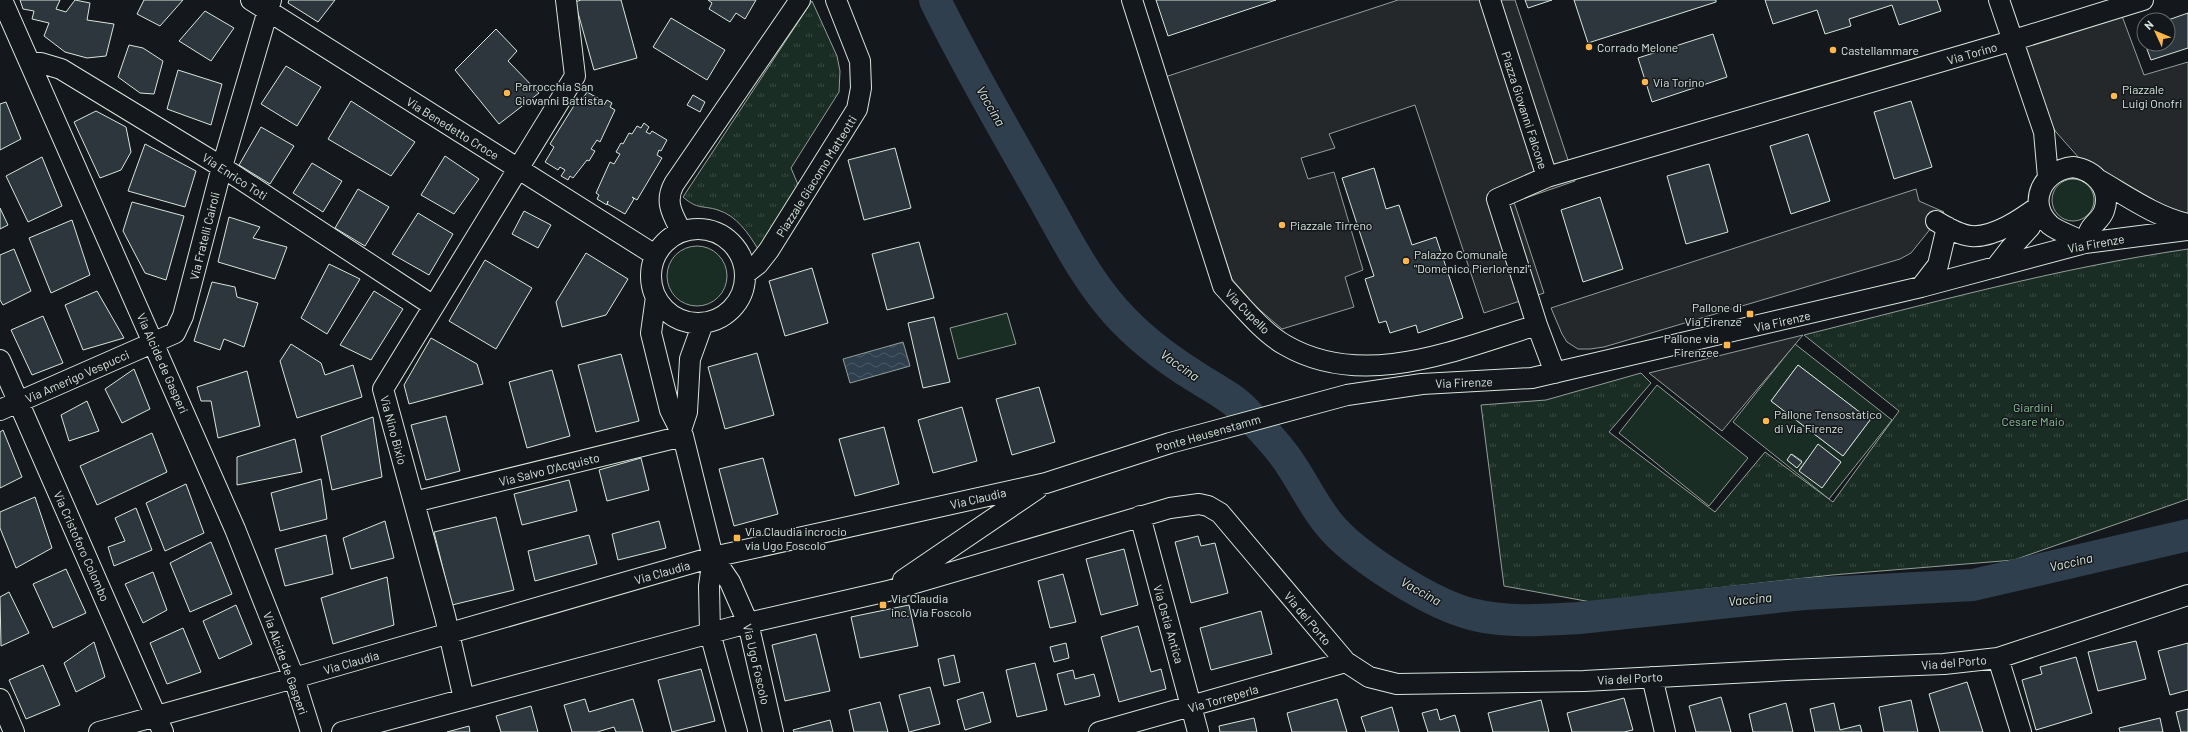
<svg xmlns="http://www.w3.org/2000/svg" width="2188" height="732" viewBox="0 0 2188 732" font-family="Barlow,sans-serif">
<defs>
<pattern id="park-tufts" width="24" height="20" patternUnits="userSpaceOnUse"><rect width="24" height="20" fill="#1a2d24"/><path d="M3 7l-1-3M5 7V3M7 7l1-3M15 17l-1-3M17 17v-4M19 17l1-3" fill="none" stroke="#3b4b43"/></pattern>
<pattern id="water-waves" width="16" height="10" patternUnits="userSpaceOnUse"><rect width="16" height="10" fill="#2f3f4d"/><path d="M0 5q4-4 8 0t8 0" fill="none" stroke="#4c5b66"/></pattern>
</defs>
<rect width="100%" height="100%" fill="#14181c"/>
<!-- grass -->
<path fill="#1a2d24" stroke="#939e99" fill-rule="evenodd" d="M2052 200a21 21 0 1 1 42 0a21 21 0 1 1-42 0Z
M667 276a30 30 0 1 1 60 0a30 30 0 1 1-60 0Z
M1007 313 1016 344 958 359 950 328Z
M1795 344 1892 420 1829 499 1733 422ZM1798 365 1870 420 1843 456 1771 401ZM1818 445 1841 462 1822 487 1799 470ZM1792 454 1802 461 1797 468 1787 460Z
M1657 385 1748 458 1709 506 1619 433Z"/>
<!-- park -->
<path fill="url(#park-tufts)" stroke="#939e99" d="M812 1 837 56 840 71 839 92 791 168 799 187 758 249C748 233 737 216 718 210 702 205 698 210 683 197Z
M2188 249V499L2014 560 1832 575 1591 602 1504 586 1481 405 1546 400 1641 373 1651 383 1609 432 1715 512 1765 452 1833 502 1899 411 1804 335C1931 303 2058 268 2188 249Z"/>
<!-- parking -->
<path fill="#24282b" stroke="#939e99" d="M1398 0H1515L1575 181 1514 202 1544 293 1484 313 1415 105 1329 134 1335 148 1301 158 1308 179 1334 172 1363 270 1345 277 1354 307 1282 329 1254 305 1232 279 1165 77Z
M2122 16 2144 75 2188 62V214L2153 203 2079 158 2056 132 2046 116 2022 47Z
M1916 189 1919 201 1944 212 1911 253 1900 259 1604 347 1590 349H1578L1567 342 1562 334 1551 308Z
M1803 335 1722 431 1649 373Z"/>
<!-- water -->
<path fill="url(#water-waves)" stroke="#939e99" d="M903 342 910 366 850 383 843 359Z"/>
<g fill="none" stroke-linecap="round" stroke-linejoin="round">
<!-- river -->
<path stroke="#2f3f4d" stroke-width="32" d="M935 0C966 64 1002 125 1037 187 1061 229 1083 275 1115 311 1138 337 1167 359 1196 377 1213 388 1232 397 1246 412 1259 426 1273 440 1284 455 1300 476 1311 502 1328 523 1354 556 1434 606 1475 615 1509 623 1544 620 1579 618L1804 594 1973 585 2188 535"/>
</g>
<!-- building -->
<path fill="#2c363c" stroke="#d8e6dc" d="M20 0H60L56 9 66 12 75 0 90 3 87 20 114 24 106 56 87 58 65 52 44 36 49 23 32 19 34 11 23 9Z
M144 0H183L160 26 137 14Z
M289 0H335L318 22 288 3Z
M581 0H621L637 58 594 70 575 2Z
M708 0H756L745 19 736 13 730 22 709 9 712 3Z
M1156 0H1276L1168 36Z
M1525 0H1552L1528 8Z
M1574 0H1716V2L1588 43Z
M1765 0H1937L1941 11 1899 25 1892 5 1849 19 1851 26 1825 34 1817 10 1773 24Z
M205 11 234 28 211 61 179 41Z
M2188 13V48L2151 60 2145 44H2168V20Z
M671 18 725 50 707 80 653 47Z
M2144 28V39L2141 29Z
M496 29 517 51 508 61 539 93 499 124 455 70Z
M1713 34 1727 77 1652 102 1638 58Z
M129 45 143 48 163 61 154 94 140 93 118 77Z
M286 66 321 87 297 126 261 104Z
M178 70 222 84 211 125 167 109Z
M587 92 603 101 601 103 604 105 607 100 612 103 610 107 615 110 600 142 597 140 591 149 595 151 589 161 587 160 573 178 570 176 568 180 561 176 565 170 560 167 558 170 545 162 554 147 550 144 575 104 578 106Z
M693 95 705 102 700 112 687 105Z
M351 101 415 142 391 176 328 139Z
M1911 101 1932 167 1894 179 1874 112Z
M6 102 21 139 0 150V104Z
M96 111 126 127 131 152 121 170 100 178 74 122Z
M644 123 649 127 646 132 650 134 652 131 667 140 661 151 659 150 657 155 662 158 637 200 632 197 634 199 625 214 607 204 608 201 607 205 597 199 599 195 596 193 610 162 614 164 620 154 616 152 621 143 623 144 629 133 632 134 637 126 641 128Z
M261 127 294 146 270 184 239 165Z
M1808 134 1830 201 1791 214 1770 146Z
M145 144 196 171 185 207 128 191Z
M895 148 911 208 864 220 848 160Z
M445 156 479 179 454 214 421 195Z
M42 157 62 206 28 222 6 176Z
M312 163 342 181 323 212 293 193Z
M1709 164 1728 232 1686 244 1667 176Z
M1374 168 1386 209 1399 205 1412 245 1436 237 1463 318 1418 333 1416 325 1390 333 1386 321 1379 323 1365 279 1374 276 1342 178Z
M358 189 389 207 365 246 335 228Z
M1600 197 1623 269 1583 282 1561 210Z
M132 202 184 216 166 280 145 273 123 231Z
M0 208 8 225 0 229Z
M524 211 551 225 538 248 512 234Z
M418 213 453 234 429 275 392 254Z
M229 217 260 227 253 238 287 247 275 279 218 262Z
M72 220 90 275 51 293 29 238Z
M919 242 934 298 887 310 872 254Z
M14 249 31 291 3 305 0 300V255Z
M586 253 628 279 606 315 562 327 556 302Z
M485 260 532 288 496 349 449 321Z
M329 264 360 279 327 334 301 318Z
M812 268 828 323 785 336 769 281Z
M212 282 235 287 237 297 258 303 244 347 224 339 220 350 194 341Z
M97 291 124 338 83 350 65 305Z
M374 291 403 309 371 360 340 345Z
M43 316 63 363 32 375 11 330Z
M934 317 950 382 923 388 908 323Z
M431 338 477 364 483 384 409 404 404 385Z
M291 344 321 363 325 375 353 365 362 397 297 418 280 361Z
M757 353 774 415 725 429 708 367Z
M621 354 639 421 596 432 578 365Z
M1798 365 1870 420 1843 456 1771 401Z
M134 369 150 409 122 423 105 389Z
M552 370 570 436 527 448 509 382Z
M247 371 260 426 218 438 211 401H201L197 387Z
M1039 387 1055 442 1012 455 996 399Z
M87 401 99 431 69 441 61 415Z
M962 407 977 461 933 473 918 420Z
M446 416 460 471 426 480 411 425Z
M373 417 382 477 332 490 321 436Z
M884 427 899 484 855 496 839 439Z
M3 430 22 477 0 488V432Z
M152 433 167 472 97 505 80 466Z
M295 439 302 472 237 485V457Z
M1818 444 1841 462 1822 488 1799 471Z
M1791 454 1802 462 1797 468 1787 460Z
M641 458 649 490 607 501 599 470Z
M763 458 778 514 734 526 719 469Z
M321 479 327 519 280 531 271 493Z
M569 480 577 511 522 525 514 494Z
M186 484 204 533 165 551 146 503Z
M35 497 52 548 16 568 0 528V512Z
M136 508 152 550 114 566 108 547 125 541 115 518Z
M496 517 514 590 452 605 434 532Z
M385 521 394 558 351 569 343 538Z
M659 521 666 548 618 560 612 534Z
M326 535 333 574 285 586 275 549Z
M589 535 597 564 535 581 528 551Z
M1198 536 1201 546 1215 543 1228 593 1191 603 1175 542Z
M211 542 232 594 190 612 170 563Z
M1124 549 1138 605 1101 615 1086 559Z
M66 569 86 613 53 628 33 584Z
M153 572 167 610 143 623 125 584Z
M1063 574 1076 622 1050 628 1038 581Z
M387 577 394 625 333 644 321 598Z
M9 592 29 633 1 646 0 597Z
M236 605 252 644 219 659 203 621Z
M909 605 918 646 860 658 851 617Z
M1261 611 1272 654 1211 670 1200 628Z
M1138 626 1151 672 1161 669 1166 689 1119 702 1101 637Z
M183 628 201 672 167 684 150 643Z
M816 634 830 691 785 701 772 645Z
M2136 641 2146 679 2098 691 2088 652Z
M94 642 105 677 76 692 64 663Z
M1066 643 1069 658 1054 662 1050 647Z
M2188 643V690L2170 695 2158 651Z
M954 655 960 682 944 686 938 659Z
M2076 657 2092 713 2036 730 2022 680 2042 674 2040 667Z
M1035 663 1047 710 1017 717 1006 670Z
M43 665 60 705 26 719 9 680Z
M701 669 715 721 672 732 658 680Z
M1073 670 1075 679 1094 674 1100 696 1065 705 1057 674Z
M1967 682 1983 732H1940L1929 694Z
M930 687 940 724 909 732 899 695Z
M983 692 991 722 965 730 957 700Z
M1721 697 1731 732H1696L1689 706Z
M1624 698 1633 730 1624 732H1572L1567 713Z
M585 699 589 712 633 699 643 732H616L614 727 597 732H572L564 705Z
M1337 699 1347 732H1292L1287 713Z
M1541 700 1549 732H1493L1488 713Z
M1911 700 1918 732H1884L1879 707Z
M880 702 888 732H854L849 710Z
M1786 703 1793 732H1753L1749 714Z
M1834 703 1840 730 1860 725 1862 732H1815L1810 709Z
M531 706 538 732H501L496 716Z
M1392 707 1399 732H1366L1361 717Z
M1437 709 1440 720 1455 715 1460 732H1428L1422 713Z
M2188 709V732H2181L2176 712Z
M1254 718 1257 732H1220L1219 726Z
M2160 718 2163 732H2120L2119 728Z
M830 720 833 732H794L793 730Z
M469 726 470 732H447Z"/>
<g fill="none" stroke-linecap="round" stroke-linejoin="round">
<!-- minor casing -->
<g stroke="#d8e6dc" stroke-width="22">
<path id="minor" d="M2 0 235 529 294 678 311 732
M251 0 655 255
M1132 0 1223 286C1241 305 1262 332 1285 345 1364 391 1458 349 1537 325
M1490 0 1547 177
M1999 0 2044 132 2048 177
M31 63H41L61 69 222 167 432 305
M2073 167C2094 170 2112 188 2104 211 2101 219 2095 222 2091 228 2088 232 2087 238 2085 243 2075 237 2057 231 2050 225 2026 202 2043 170 2073 167Z
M2099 180C2127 196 2156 217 2188 224
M1936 221C1946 227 1959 235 1971 236 1994 238 2021 219 2039 206
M651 276a47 47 0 1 1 94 0a47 47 0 1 1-94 0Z
M681 231C673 215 664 202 674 184L800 0
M1996 267 2010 249 2030 227 2038 210
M745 274 758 264 769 250 857 109 861 88 860 61 836 0
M1921 287 1938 265 1947 227
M656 297 651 333 670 410 683 436 713 557 709 586 710 633 737 732
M0 360 163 732
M1555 373 1537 325 1497 199 1547 177 2001 44 2143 0
M0 410 175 333 183 316 222 167 271 0
M681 430 687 412 690 359 703 323
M414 502 683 436
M1140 516 1198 732
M713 557 730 582 748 623 773 732
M903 580 1037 489
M1998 658 2021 732
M1652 677 1665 732
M0 699 14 732
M464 699 445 616 383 389 575 76 566 0
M99 732 294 678 713 557 1046 483 1170 443 1347 395 1422 384 1532 378 1921 287 2085 243 2188 230
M342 732 748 623 888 591 1170 508 1199 504 1208 506 1220 513 1346 662 1369 677 1397 684 1584 681 1787 670 1944 664 1998 658 2188 595
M1099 732 1346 662"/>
</g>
<!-- minor -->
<use href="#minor" stroke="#14181c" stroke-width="20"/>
</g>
<!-- markers -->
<g fill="#ffb74d" stroke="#14181c" stroke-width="1.5">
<circle cx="1589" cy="47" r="4"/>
<circle cx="1833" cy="50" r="4"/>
<circle cx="1645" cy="82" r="4"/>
<circle cx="507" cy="93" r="4"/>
<circle cx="2114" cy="96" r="4"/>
<circle cx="1282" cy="225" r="4"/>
<circle cx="1406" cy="261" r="4"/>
<rect x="1746" y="310" width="8" height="8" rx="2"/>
<rect x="1723" y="341" width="8" height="8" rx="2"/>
<circle cx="1766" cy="421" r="4"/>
<rect x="733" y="534" width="8" height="8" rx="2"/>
<rect x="879" y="601" width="8" height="8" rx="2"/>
</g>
<g text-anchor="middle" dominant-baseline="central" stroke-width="3" stroke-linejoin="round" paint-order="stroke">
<!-- poi labels -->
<g font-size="12" fill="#d8e6dc" stroke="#14181c" text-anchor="start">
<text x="1597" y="47">Corrado Melone</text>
<text x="1841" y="50">Castellammare</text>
<text x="1653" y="82">Via Torino</text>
<text x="515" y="86">Parrocchia San<tspan x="515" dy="14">Giovanni Battista</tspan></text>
<text x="2122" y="89">Piazzale<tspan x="2122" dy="14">Luigi Onofri</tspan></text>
<text x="1290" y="225">Piazzale Tirreno</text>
<text x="1414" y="254">Palazzo Comunale<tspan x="1414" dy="14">"Domenico Pierlorenzi"</tspan></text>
<text x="1742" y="307" text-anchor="end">Pallone di<tspan x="1742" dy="14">Via Firenze</tspan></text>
<text x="1719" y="338" text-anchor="end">Pallone via<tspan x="1719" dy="14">Firenzee</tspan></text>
<text x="1774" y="414">Pallone Tensostatico<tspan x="1774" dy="14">di Via Firenze</tspan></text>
<text x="745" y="531">Via Claudia incrocio<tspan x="745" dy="14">via Ugo Foscolo</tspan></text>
<text x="891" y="598">Via Claudia<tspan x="891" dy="14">inc. Via Foscolo</tspan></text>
</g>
<!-- street labels -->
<g font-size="12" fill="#d8e6dc" stroke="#14181c">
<text transform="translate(1972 53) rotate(-16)">Via Torino</text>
<text transform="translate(1525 110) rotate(72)">Piazza Giovanni Falcone</text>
<text transform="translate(453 128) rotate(32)">Via Benedetto Croce</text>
<text transform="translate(235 176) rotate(33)">Via Enrico Toti</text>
<text transform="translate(816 176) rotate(-58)">Piazzale Giacomo Matteotti</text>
<text transform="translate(204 236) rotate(-76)">Via Fratelli Cairoli</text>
<text transform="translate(2096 243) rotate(-10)">Via Firenze</text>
<text transform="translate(1248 311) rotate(45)">Via Cupello</text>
<text transform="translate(1782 321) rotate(-13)">Via Firenze</text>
<text transform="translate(163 363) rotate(66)">Via Alcide de Gasperi</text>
<text transform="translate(77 376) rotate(-24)">Via Amerigo Vespucci</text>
<text transform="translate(1464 382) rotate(-2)">Via Firenze</text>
<text transform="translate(394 430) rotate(75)">Via Nino Bixio</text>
<text transform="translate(1208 433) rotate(-16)">Ponte Heusenstamm</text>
<text transform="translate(549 469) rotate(-14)">Via Salvo D'Acquisto</text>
<text transform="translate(978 498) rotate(-13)">Via Claudia</text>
<text transform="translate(82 546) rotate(66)">Via Cristoforo Colombo</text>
<text transform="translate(662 572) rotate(-16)">Via Claudia</text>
<text transform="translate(1308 618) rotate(50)">Via del Porto</text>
<text transform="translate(1169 624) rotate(74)">Via Ostia Antica</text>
<text transform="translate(351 662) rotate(-16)">Via Claudia</text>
<text transform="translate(1954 662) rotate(-5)">Via del Porto</text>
<text transform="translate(286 663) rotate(70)">Via Alcide de Gasperi</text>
<text transform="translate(757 664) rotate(77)">Via Ugo Foscolo</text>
<text transform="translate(1630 678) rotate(-3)">Via del Porto</text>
<text transform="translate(1223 698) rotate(-16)">Via Torreperla</text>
</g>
<!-- park labels -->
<g font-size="12" fill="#8ac095" stroke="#14181c">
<text x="2033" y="407">Giardini<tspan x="2033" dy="14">Cesare Maio</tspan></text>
</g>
<!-- water labels -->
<g font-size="13" font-style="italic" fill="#d8e6dc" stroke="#14181c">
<text transform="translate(991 106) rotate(60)">Vaccina</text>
<text transform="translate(1180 365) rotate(35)">Vaccina</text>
<text transform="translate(2071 562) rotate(-13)">Vaccina</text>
<text transform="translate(1421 591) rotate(29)">Vaccina</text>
<text transform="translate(1750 599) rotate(-6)">Vaccina</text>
</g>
</g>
<!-- north arrow -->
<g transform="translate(2156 32) rotate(314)"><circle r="19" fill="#14181c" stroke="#626a69"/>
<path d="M0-3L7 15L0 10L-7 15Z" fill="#ffb74d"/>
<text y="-6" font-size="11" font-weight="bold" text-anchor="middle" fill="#d8e6dc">N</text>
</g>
</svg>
